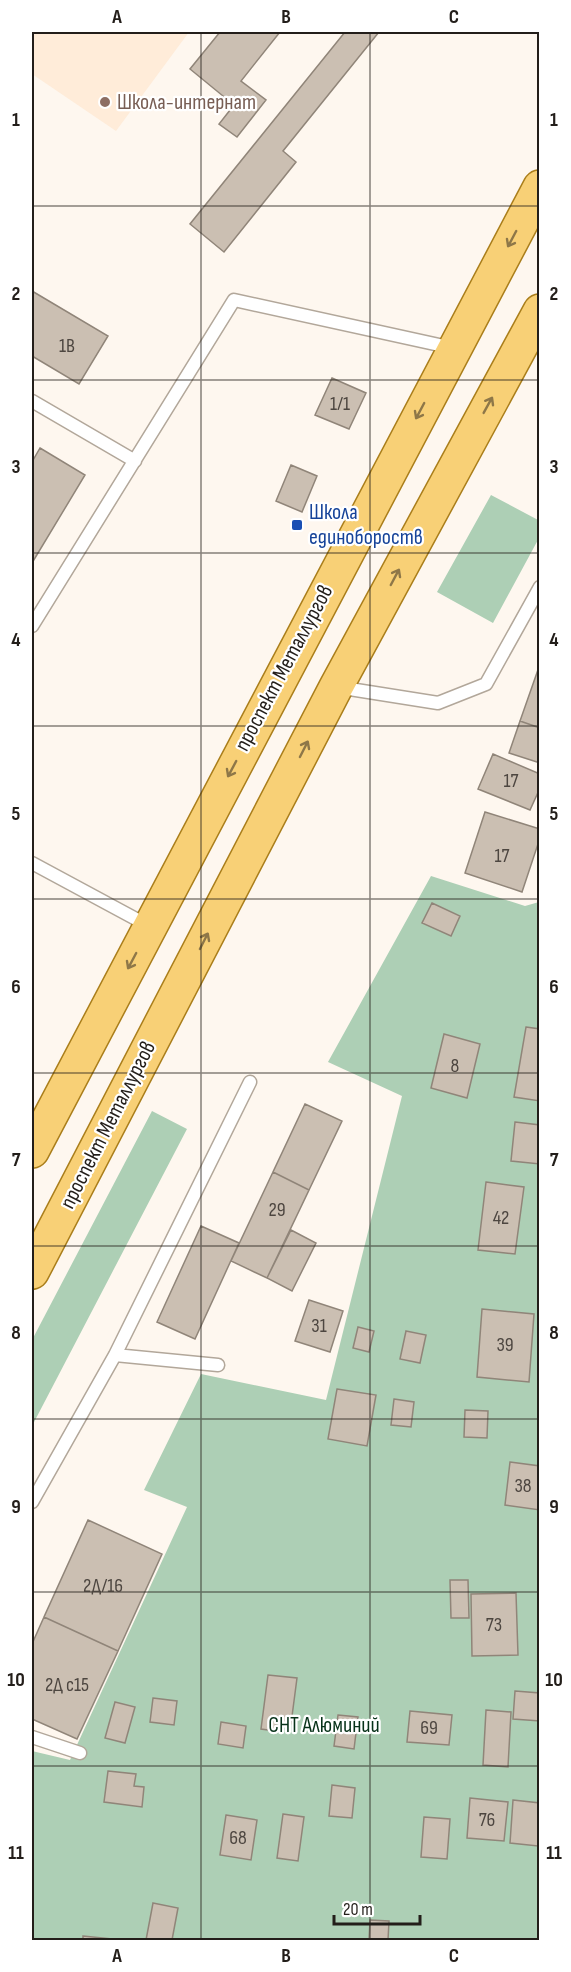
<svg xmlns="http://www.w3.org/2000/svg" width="571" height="1972" viewBox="0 0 571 1972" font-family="'Sofia Sans Condensed',sans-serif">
<rect width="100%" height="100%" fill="#fef7ef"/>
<!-- built -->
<path fill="#ffecd9" d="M32 32H189L116 131 32 74Z"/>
<!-- green -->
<path fill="#adcfb5" d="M491 495 540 521 539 538 493 623 437 592Z
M431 876 525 906 539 902V1940H32V1751L70 1760 187 1507 144 1490 201 1374 326 1400 402 1096 328 1062Z
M152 1111 187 1129 32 1426V1340Z"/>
<!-- building -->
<path fill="#cbbfb2" stroke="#908579" stroke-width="1.5" d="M220 32H280L241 81 266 100 237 137 219 124 234 105 190 69Z
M345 32H379L283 151 296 162 224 252 190 224Z
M32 291 108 336 79 384 32 356Z
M332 378 366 393 349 429 315 415Z
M40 448 85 475 32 563V462Z
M291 465 317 476 302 512 276 501Z
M540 664V728L520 721Z
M520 721 540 728V763L509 753Z
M493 754 540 774V788L530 810 478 789Z
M485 812 540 829V838L522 892 465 873Z
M432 903 460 916 451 936 422 923Z
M526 1027 540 1029V1101L514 1097Z
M444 1034 480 1044 467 1098 431 1088Z
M305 1104 342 1121 309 1190 273 1172Z
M515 1122 540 1125V1164L511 1161Z
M273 1172 309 1190 267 1278 231 1261Z
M486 1182 524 1187 515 1254 478 1250Z
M201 1226 239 1243 195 1339 157 1322Z
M291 1230 316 1243 292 1291 267 1278Z
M309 1300 343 1311 330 1352 295 1341Z
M482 1309 534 1314 529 1382 477 1377Z
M358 1327 374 1331 369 1352 353 1348Z
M406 1331 426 1335 420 1363 400 1359Z
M337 1389 376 1395 367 1446 328 1439Z
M394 1399 414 1402 411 1427 391 1425Z
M465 1410 488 1411 487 1438 464 1437Z
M510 1462 540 1466V1510L505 1505Z
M88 1520 162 1554 118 1651 44 1617Z
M450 1580H468L469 1618H451Z
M516 1593 518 1655 472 1656 471 1594Z
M44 1617 118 1651 77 1739 32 1719V1644Z
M268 1675 297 1678 291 1724 277 1722 275 1731 261 1729Z
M515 1691 540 1693V1721L513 1719Z
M153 1698 177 1701 174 1725 150 1722Z
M115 1702 135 1707 125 1743 105 1738Z
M486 1710 511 1712 508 1767 483 1765Z
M410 1711 452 1715 449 1745 407 1742Z
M338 1715 358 1717 354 1749 334 1746Z
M221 1722 246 1726 243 1748 218 1744Z
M108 1771 136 1774 134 1786 144 1787 142 1807 104 1802Z
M332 1785 355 1788 352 1818 329 1816Z
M470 1798 508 1802 504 1841 467 1838Z
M513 1800 540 1803 538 1846 510 1843Z
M283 1814 304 1817 298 1861 277 1858Z
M226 1815 257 1820 251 1860 220 1855Z
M424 1817 450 1819 447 1859 421 1857Z
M153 1903 178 1908 172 1940H146Z
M370 1920 389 1921 388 1940H369Z
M83 1936 122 1940H83Z"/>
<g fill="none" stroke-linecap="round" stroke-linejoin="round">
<!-- service casing -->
<g stroke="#b2a79a" stroke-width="15">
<path id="service" d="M32 401 135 461
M32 626 234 300 453 348
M337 687 438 703 486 684 540 587
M32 863 149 926
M115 1355 218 1365
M32 1502 115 1355 250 1082
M32 1737 80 1753"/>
</g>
<!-- primary casing -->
<g stroke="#aa7e1b" stroke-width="36">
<path id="primary" d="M32 1151 540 187
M32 1272 336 687 540 311"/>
</g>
<!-- service -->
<use href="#service" stroke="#fff" stroke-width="12"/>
<!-- primary -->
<use href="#primary" stroke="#f8d076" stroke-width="33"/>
</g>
<!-- one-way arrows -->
<defs><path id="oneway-shaft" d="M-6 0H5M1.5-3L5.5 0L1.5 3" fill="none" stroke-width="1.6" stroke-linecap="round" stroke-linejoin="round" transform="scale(1.5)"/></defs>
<g stroke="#8e7748">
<use href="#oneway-shaft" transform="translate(512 239) rotate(118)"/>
<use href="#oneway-shaft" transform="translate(488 405) rotate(-61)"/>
<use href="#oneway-shaft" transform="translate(420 411) rotate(118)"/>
<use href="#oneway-shaft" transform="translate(395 577) rotate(-62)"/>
<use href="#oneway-shaft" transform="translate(304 749) rotate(-63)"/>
<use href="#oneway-shaft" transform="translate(232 769) rotate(118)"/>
<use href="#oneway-shaft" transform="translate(204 941) rotate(-63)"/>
<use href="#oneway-shaft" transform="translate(132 961) rotate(118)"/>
</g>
<!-- grid -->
<path fill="none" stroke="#231e1a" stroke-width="1.5" stroke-opacity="0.55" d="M201 32V1940M370 32V1940M32 206H540M32 380H540M32 553H540M32 726H540M32 899H540M32 1073H540M32 1246H540M32 1419H540M32 1592H540M32 1766H540"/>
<!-- markers -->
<circle fill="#8d6e63" stroke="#fff" stroke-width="2" cx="105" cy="102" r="6"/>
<rect fill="#1a4fb4" stroke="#fff" stroke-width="2" x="291" y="519" width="12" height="12" rx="3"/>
<g text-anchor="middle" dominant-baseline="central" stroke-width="4.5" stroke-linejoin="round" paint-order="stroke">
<!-- number labels -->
<g font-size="20" fill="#4d4640">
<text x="67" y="346">1В</text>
<text x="340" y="404">1/1</text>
<text x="511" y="781">17</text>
<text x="502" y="856">17</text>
<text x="455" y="1066">8</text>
<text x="277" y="1210">29</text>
<text x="501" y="1218">42</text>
<text x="319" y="1326">31</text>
<text x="505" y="1345">39</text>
<text x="523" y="1486">38</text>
<text x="103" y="1586">2Д/16</text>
<text x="494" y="1625">73</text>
<text x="67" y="1685">2Д с15</text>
<text x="429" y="1728">69</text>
<text x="487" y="1820">76</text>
<text x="238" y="1838">68</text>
</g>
<!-- education labels -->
<g font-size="22" fill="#785e54" stroke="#fff" text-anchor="start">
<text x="117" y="102">Школа-интернат</text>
</g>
<!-- transit labels -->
<g font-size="22" fill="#164399" stroke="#fff" text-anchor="start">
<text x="309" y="512">Школа<tspan x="309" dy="25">единобороств</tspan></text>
</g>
<!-- street labels -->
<g font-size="22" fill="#231e1a" stroke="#fff">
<text transform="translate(284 668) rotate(-62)">проспект Металлургов</text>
<text transform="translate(108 1125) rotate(-63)">проспект Металлургов</text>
</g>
<!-- park labels -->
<g font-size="22" fill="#073219" stroke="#fff">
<text x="324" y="1725">СНТ Алюминий</text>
</g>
</g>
<!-- border -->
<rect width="571" height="1972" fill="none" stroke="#ffffff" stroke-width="66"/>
<!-- scale -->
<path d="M334 1915v9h86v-9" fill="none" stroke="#231e1a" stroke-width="3"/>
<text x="343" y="1915" font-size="18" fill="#231e1a" stroke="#ffffff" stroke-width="4.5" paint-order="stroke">20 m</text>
<rect x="33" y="33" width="505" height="1906" fill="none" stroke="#231e1a" stroke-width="2"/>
<g font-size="20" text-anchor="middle" font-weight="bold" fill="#231e1a">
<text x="117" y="23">A</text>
<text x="286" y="23">B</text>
<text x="454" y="23">C</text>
<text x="16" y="126">1</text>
<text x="554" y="126">1</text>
<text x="16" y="300">2</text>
<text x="554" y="300">2</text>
<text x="16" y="473">3</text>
<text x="554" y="473">3</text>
<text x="16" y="646">4</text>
<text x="554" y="646">4</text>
<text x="16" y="820">5</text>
<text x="554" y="820">5</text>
<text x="16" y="993">6</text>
<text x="554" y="993">6</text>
<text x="16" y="1166">7</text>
<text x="554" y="1166">7</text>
<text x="16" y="1339">8</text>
<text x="554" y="1339">8</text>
<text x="16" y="1513">9</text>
<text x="554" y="1513">9</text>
<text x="16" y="1686">10</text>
<text x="554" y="1686">10</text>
<text x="16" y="1859">11</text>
<text x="554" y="1859">11</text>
<text x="117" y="1962">A</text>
<text x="286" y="1962">B</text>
<text x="454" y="1962">C</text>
</g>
</svg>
